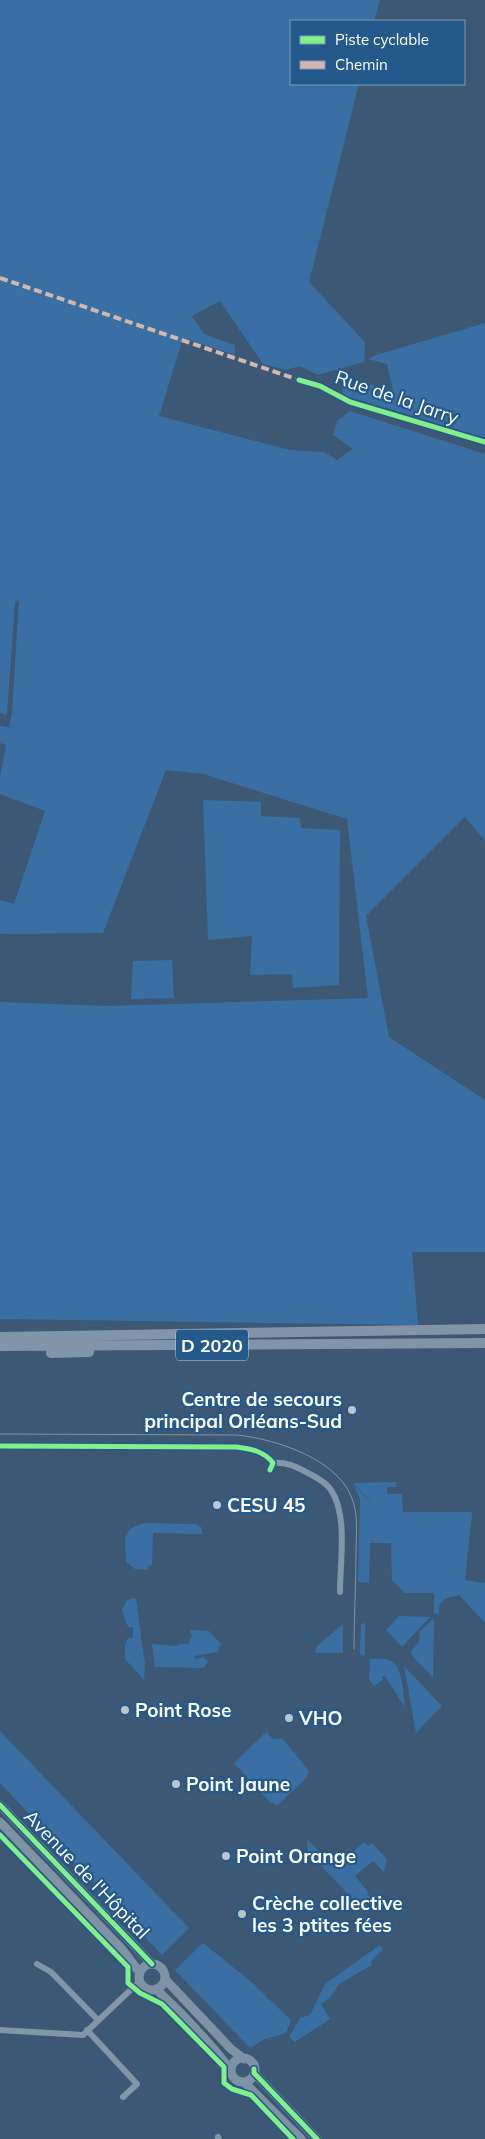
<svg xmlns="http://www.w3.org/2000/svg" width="485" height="2139" viewBox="0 0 485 2139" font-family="Mulish,sans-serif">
<rect width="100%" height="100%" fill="#3c5874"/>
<!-- green -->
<path fill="#396fa2" d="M0 0H380L374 21H291V84H359L309 282 365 342 364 362 318 375 300 366 286 370 263 364 220 301 192 316 204 334 235 345V355L183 338 159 416 290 450 324 452 337 460 353 449 333 435 337 421 350 411 485 454V841L465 817 366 916 389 1037 485 1100V1252H412L418 1325 0 1319V1002L108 1006 368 998 347 819 203 774 166 770 103 933 0 934V900L14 904 45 811 0 794V778L6 745 0 743V726L9 727 12 712 19 600 15 602 7 715 0 713Z
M485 323V438L343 395 342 385 363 383 393 390 387 364 368 359 376 355Z
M203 800 261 802V816L300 818 301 828 340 830 339 985 293 988 292 974 250 975 252 936 208 940Z
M172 960 174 998 131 999 133 961Z
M396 1482V1487H387V1494H402L403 1512H472L465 1580 485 1583V1623L459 1595C446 1598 438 1599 439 1614L434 1613V1593H405L392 1580 391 1543H370L369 1583 358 1582 360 1499 353 1484 390 1522 353 1483Z
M143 1523 195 1524 201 1527 203 1534 153 1533 152 1565 148 1566V1570L135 1569 126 1562 125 1539 130 1529Z
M133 1598 136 1599 145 1665 144 1680 125 1659V1645L128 1638H133V1627H128L122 1610 126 1601Z
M399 1616 430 1617 402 1647 386 1630Z
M433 1619 434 1622 433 1678 410 1653 419 1642 420 1631Z
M365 1622V1656L360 1655 361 1625Z
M343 1624V1653H315L316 1647Z
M190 1630 209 1631 222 1645 219 1647 218 1652 195 1656 196 1659 204 1657 208 1662 203 1668 155 1667 152 1644 176 1646 180 1644H189L190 1638 192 1637Z
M370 1659C375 1659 381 1658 386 1659 404 1662 403 1693 405 1708L385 1676H382L383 1680 374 1686 369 1680Z
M404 1666 442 1706 416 1733Z
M0 1731 189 1928 162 1955 0 1783Z
M266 1732 273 1739 282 1738 309 1771 306 1778 278 1805 270 1802 234 1763Z
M307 1839 333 1866 345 1854 348 1857 364 1842 368 1846 372 1843 387 1859 384 1872 373 1861 355 1876 368 1892 367 1894 373 1900 363 1910 308 1852Z
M203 1943 249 1980 289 2018 291 2021 286 2033 265 2039 250 2048 175 1970Z
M380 1945 383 1950 371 1961 372 1965 339 1984 330 1998 321 2004 330 2019 295 2042 289 2037 300 2018 310 2015 325 1984Z"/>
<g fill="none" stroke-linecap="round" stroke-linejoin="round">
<!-- street -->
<path stroke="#8396a8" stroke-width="6" d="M299 380 320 386 350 402 485 442
M0 1446 237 1447C251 1449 264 1451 273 1463L270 1470
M273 1463C286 1462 295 1466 306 1472 314 1476 326 1482 331 1490 348 1515 340 1562 340 1592
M37 1964 51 1972 98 2020
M0 2030 83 2035 140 1981
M87 2030 137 2084 123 2097
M218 2137 219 2139"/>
<!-- secondary -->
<path stroke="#7f92a4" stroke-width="9" d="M0 1805 152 1964
M0 1822 121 1948 140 1973
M139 1977a13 13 0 1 1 26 0a13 13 0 1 1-26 0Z
M165 1979 231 2049 244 2059
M156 1989C183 2014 208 2041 231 2070
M231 2070a12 12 0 1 1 24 0a12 12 0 1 1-24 0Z
M254 2073 317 2139
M244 2082 301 2139"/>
<!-- primary -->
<path stroke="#8294a7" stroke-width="10" d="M0 1337 485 1329
M0 1346 485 1343
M51 1353 89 1352"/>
<!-- tram -->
<path stroke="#8394a7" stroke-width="1" d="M0 1434 237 1435C275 1439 335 1458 351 1496 359 1514 356 1534 356 1553 356 1585 354 1617 354 1649"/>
<!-- quiet -->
<path stroke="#d1b7ad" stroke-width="4" stroke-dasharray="8 4" stroke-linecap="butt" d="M0 278 299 380"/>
<!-- cycleway casing -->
<g stroke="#24598c" stroke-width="8">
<path id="cycleway" d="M299 380 320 386 350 402 485 442
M0 1446 237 1447C251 1449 264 1451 273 1463L270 1470
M0 1805 152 1964
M0 1835 128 1967V1983L140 1993 162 2004 224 2067V2083L232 2089 251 2095 293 2139
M254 2069V2073L317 2139"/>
</g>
<!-- cycleway -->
<use href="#cycleway" stroke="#82f089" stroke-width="5"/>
</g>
<!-- markers -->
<g fill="#bbc5ce" stroke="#24598c" stroke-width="2">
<circle cx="352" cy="1410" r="5"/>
<circle cx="217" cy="1505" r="5"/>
<circle cx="125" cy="1710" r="5"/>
<circle cx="289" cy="1718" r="5"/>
<circle cx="176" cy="1784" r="5"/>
<circle cx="226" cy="1856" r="5"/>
<circle cx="242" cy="1914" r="5"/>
</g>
<g text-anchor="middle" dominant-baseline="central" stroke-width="4.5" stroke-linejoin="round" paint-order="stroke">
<!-- shield labels -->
<rect fill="#24598c" stroke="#bdcddc" stroke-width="1" x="176" y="1329.5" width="72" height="31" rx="4"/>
<g font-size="18" font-weight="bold" fill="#fff">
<text x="212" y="1345">D 2020</text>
</g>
<!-- street labels -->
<g font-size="19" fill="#fff" stroke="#24598c">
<text transform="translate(397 397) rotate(19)">Rue de la Jarry</text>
<text transform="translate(87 1874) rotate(46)">Avenue de l'Hôpital</text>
</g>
<!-- poi labels -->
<g font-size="19" font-weight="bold" fill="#fff" stroke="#24598c" text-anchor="start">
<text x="342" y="1399" text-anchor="end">Centre de secours<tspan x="342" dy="22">principal Orléans-Sud</tspan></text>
<text x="227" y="1505">CESU 45</text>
<text x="135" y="1710">Point Rose</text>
<text x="299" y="1718">VHO</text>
<text x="186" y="1784">Point Jaune</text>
<text x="236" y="1856">Point Orange</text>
<text x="252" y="1903">Crèche collective<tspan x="252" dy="22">les 3 ptites fées</tspan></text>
</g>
</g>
<!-- legend -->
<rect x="290" y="20" width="175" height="65" fill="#24598c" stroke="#7c9bba"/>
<rect x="300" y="36" width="25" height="8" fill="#82f089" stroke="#7c9bba"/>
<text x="335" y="45" font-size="15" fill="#ffffff">Piste cyclable</text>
<rect x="300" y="61" width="25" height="8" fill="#d1b7ad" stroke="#7c9bba"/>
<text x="335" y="70" font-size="15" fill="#ffffff">Chemin</text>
</svg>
